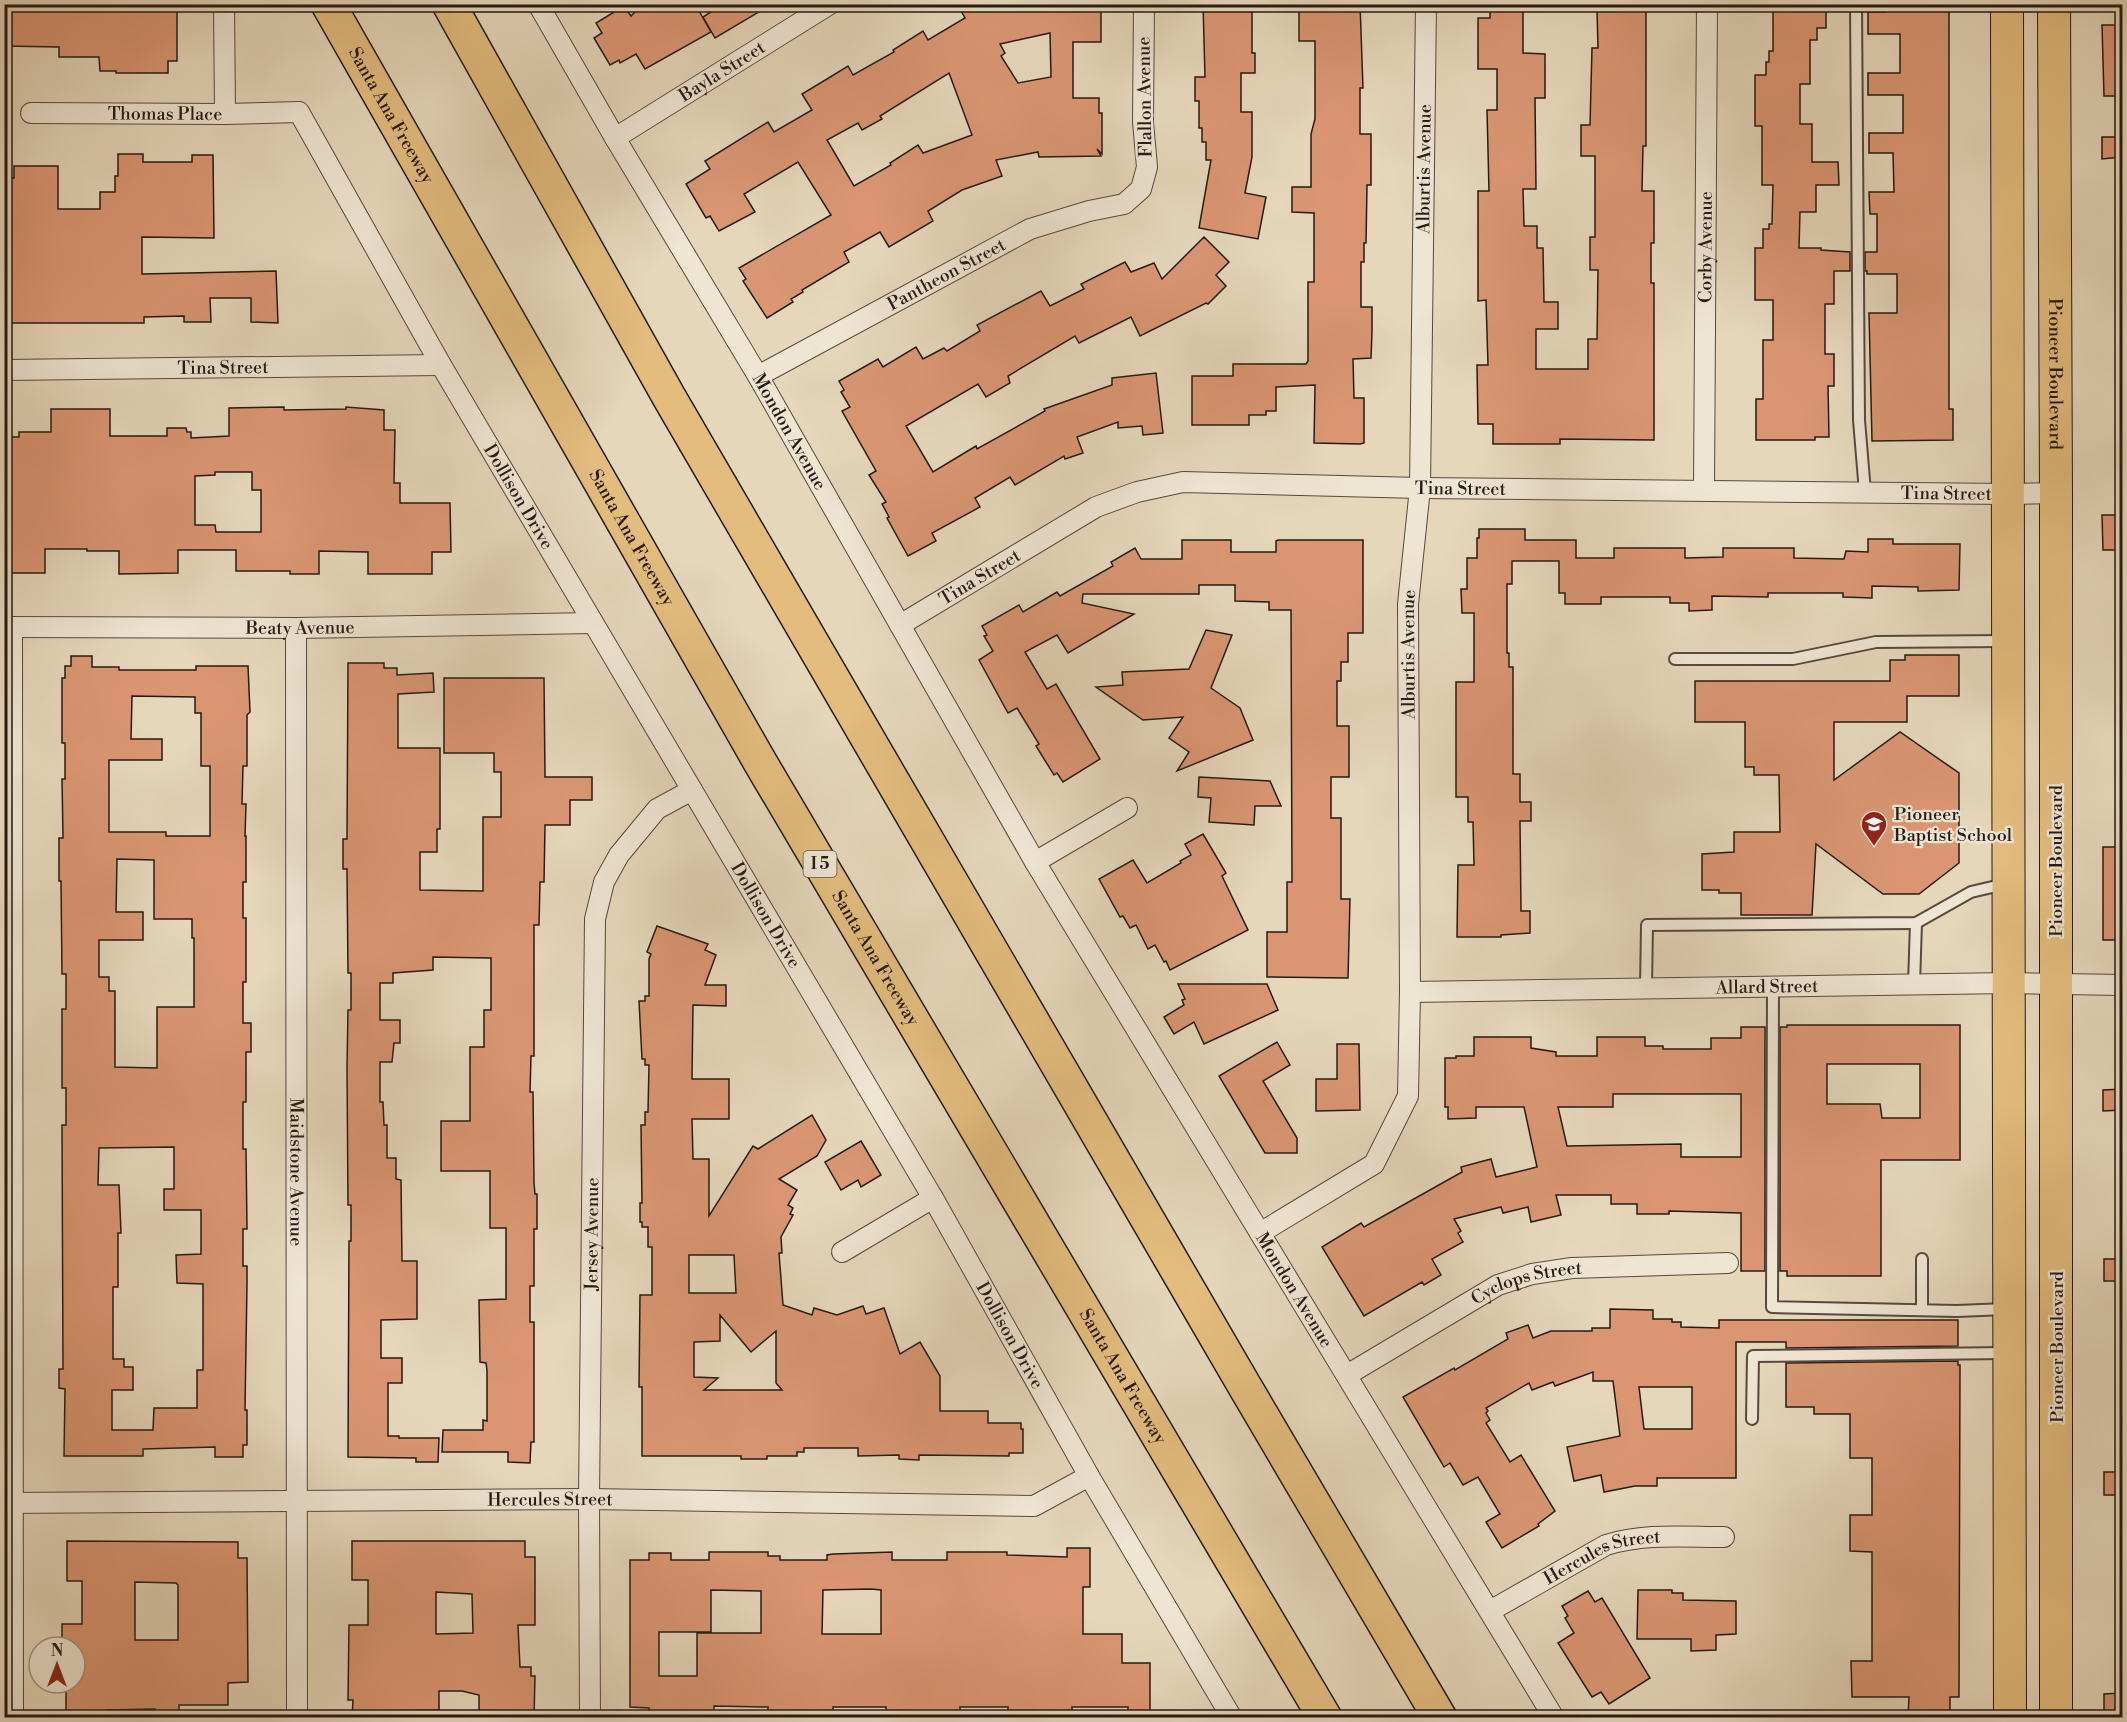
<svg xmlns="http://www.w3.org/2000/svg" width="2127" height="1722" viewBox="0 0 2127 1722" font-family="'Libre Bodoni',serif">
	<style>
		.building { fill: #da9673; stroke: #261a16; stroke-width: 1.5; fill-rule: evenodd }
		.lines { fill: none; stroke-linecap: round; stroke-linejoin: round }
		.lane-casing { stroke: #56493f; stroke-width: 14 }
		.street-casing { stroke: #56493f; stroke-width: 22 }
		.primary-casing { stroke: #261a16; stroke-width: 34 }
		.highway-casing { stroke: #261a16; stroke-width: 36 }
		.lane { stroke: #efe5d3; stroke-width: 10 }
		.street { stroke: #efe5d3; stroke-width: 20 }
		.primary { stroke: #e3bc7e; stroke-width: 32 }
		.highway { stroke: #e3bc7e; stroke-width: 33 }
		.labels { text-anchor: middle; dominant-baseline: central; stroke-width: 4.5; stroke-linejoin: round; paint-order: stroke }
		.shield { fill: #efe5d3; stroke: #62574f; stroke-width: 1.5 }
		.shield-label { font-size: 16px; font-weight: bold; fill: #261a16 }
		.street-label { font-size: 18px; fill: #261a16; stroke: #efe5d3 }
		.poi-label { font-size: 18px; fill: #261a16; stroke: #efe5d3; text-anchor: start }
	</style>
	<rect width="100%" height="100%" fill="#e6d7bb"/>
	<filter id="stains"><feTurbulence type="fractalNoise" baseFrequency=".00333" numOctaves="4"/><feColorMatrix values="0 0 0 0 .2 0 0 0 0 .09 0 0 0 0 .02 0 0 0 .5 -.17"/></filter>
	<radialGradient id="worn" r=".72"><stop offset=".6" stop-color="#630" stop-opacity="0"/><stop offset="1" stop-color="#630" stop-opacity=".3"/></radialGradient>
	<g class="building">
		<path d="M4,4H177V61H168V73H116V71H100L99,57H59V47L4,46Z"/>
		<path d="M643,4H695L711,32L645,69L636,54L620,63L619,60L610,65L594,38L602,33L596,23L624,6L631,16Z"/>
		<path d="M723,4H772L715,38L703,17Z"/>
		<path d="M957,4H1101V42H1073V98H1099V113H1102V154L1097,149L1101,156L1039,157L1038,152L996,160L1002,176L962,190L928,211L933,221L889,247L880,232L844,252L849,262L802,290L803,292L791,299L793,302L767,318L743,281L746,279L739,268L831,215L798,162L744,194L755,212L719,231L710,216L706,218L686,184L710,169L705,161L768,122L774,132L812,110L802,94L827,79L848,66L853,75L894,52L893,50L923,31L928,40L965,18ZM1050,33L1051,77L1018,83L1001,56L1005,53L1000,44ZM949,73L972,135L923,153L918,145L890,163L891,165L854,186L827,140L858,123L862,130L882,119L880,116Z"/>
		<path d="M1203,4H1233V9H1252V53H1255V73H1241V112H1252V157L1245,193L1266,197L1258,239L1199,228L1211,160H1206V142H1202V128H1199V101H1195V77H1205Z"/>
		<path d="M1299,4H1360L1363,88H1360V134H1371V185H1367L1366,243H1364V262H1361V307H1372V332L1371,358L1353,359L1354,398H1364V443L1360,444L1314,443L1315,385L1276,387V411H1266V415H1249V425H1192V376H1233V364H1306L1308,361V282H1314V213L1292,212V187H1311V134L1315,119V41H1299Z"/>
		<path d="M1490,4H1523V53L1545,54V98H1535L1536,189H1523L1524,226H1537V248H1543L1544,302H1558V329H1536V369H1588V339H1597L1598,270H1590V237H1595V156H1581V125H1590L1592,48H1598L1597,10L1646,9V146H1643L1642,191H1654V243H1651V283H1654V440L1560,439V444H1493V424H1478L1477,365H1488L1486,300L1478,301V191H1489L1487,110H1497V69H1478V18H1490Z"/>
		<path d="M1773,4H1826V28H1817V40H1810V84H1800V124H1812V162H1838L1839,185H1816V212H1800L1799,248H1821V250L1850,252V271H1834V304H1825V354H1834V386H1828L1829,437H1815V440H1756V399H1763V340H1773V300H1755V248H1763V229H1769V224H1772L1773,185H1762V126H1755V75H1766V62H1769V51H1773Z"/>
		<path d="M1886,4H1949V409H1953V440L1872,441L1869,313H1897V274H1867V271H1865V252H1877V214H1870L1869,192H1894L1893,153H1869V133H1903V95H1868V73H1900V34H1868V12H1886Z"/>
		<path d="M2102,25H2122V96H2104Z"/>
		<path d="M2102,137H2122V157L2102,159Z"/>
		<path d="M118,154H143V162H192V155H213L214,238L142,237V274L276,271L278,323L251,322V298H210L211,322H184V316L144,317V323H4V176L14,178V166H58V209H100V192H115V176H118Z"/>
		<path d="M1204,237L1229,262L1216,275L1226,286L1208,304L1206,303L1140,336L1131,317L1079,343L1075,336L1008,376L1010,383L986,397L978,384L906,426L933,472L976,446L977,449L1045,411L1044,409L1112,385V378L1156,373L1163,433L1143,435L1142,426L1118,428V422L1077,437L1083,453L1065,459L1064,456L1015,485L1010,477L975,498L980,507L932,533L936,541L908,556L887,518L889,517L882,504L886,502L869,475L876,471L842,411L850,407L841,392L844,390L839,381L878,359L883,367L916,347L923,359L944,348L947,351L980,331L977,325L1041,291L1050,306L1084,289L1081,284L1125,262L1131,272L1154,263L1162,279Z"/>
		<path d="M284,407V410L346,409V407L384,410V430H395L394,483H400V503H450L451,552H432V574H368V552L319,551V574H290V571H236V550H178V573L119,574V551H87V549H45V573H4V437H19V432H51V409H110V436H167V428H186L187,432H191V438L229,436V408ZM215,472H252V490H261V532H216L215,525H195V476L215,475Z"/>
		<path d="M2102,515H2122V550H2103Z"/>
		<path d="M1479,529H1525V540H1576V558H1614V548H1685V558L1723,557V548H1794V558L1844,559L1846,551L1868,552V539H1893V544H1960L1959,590L1918,591V587L1872,586V598L1843,597V593H1768V597L1712,596V610L1689,611V603H1670V597H1601V604H1565V593H1559V561H1512V584H1507V653H1509V667H1513V774H1520V802H1531V821H1520L1521,911H1530V933L1501,935V937H1457L1458,865H1474L1473,822H1468V797H1456V682H1474V613H1462L1461,589H1467V558H1477V538H1479Z"/>
		<path d="M1182,540H1231V552H1276V541L1278,540H1363V633H1348V662H1341V681H1337V726H1349V777H1331V818H1341V899H1350L1348,978L1267,977V932H1287V882H1292L1291,610H1269V602L1235,601V585H1199V594H1083L1082,603L1134,614L1068,653L1057,635L1025,652L1047,689L1056,684L1100,759L1063,782L1057,773L1054,775L1036,746L1039,744L1017,708L1008,713L979,660L993,651L984,636L987,635L982,626L1019,605L1023,612L1057,592L1060,596L1113,566L1111,562L1135,548L1141,559H1182Z"/>
		<path d="M1206,630L1232,635L1211,688L1240,708L1253,740L1177,771L1189,752L1169,738L1183,717L1143,720L1096,687L1123,685L1122,672L1189,669Z"/>
		<path d="M1905,655H1959V696H1907V722H1834V780L1900,732L1959,773V863L1919,894H1883L1816,844L1812,915H1741V893H1719V890H1702V854L1734,852V832H1780L1779,775H1754V767H1745V722H1695V681H1890V660H1905Z"/>
		<path d="M71,656H92V667H119V670H196V666H248L250,712L247,715V766H243L242,804H246L245,836H246V882H243V918H246V982H243V1023H251V1052H246V1102H243V1149H246L247,1229H243V1266H247V1284L245,1410H247V1445H243V1457H215V1447L143,1449V1456H64L65,1389L59,1388V1369H63L62,1125H66V1088H62V1009H66V974H62L61,881H59V838H63L62,779H65V743H62V678H65V666H71ZM132,696L195,697V713H201V766H210V836H166V832H109V760H162V739H131ZM117,859L154,860V919H192V938H194V1007H157V1068L115,1067V991H109V977H99V940H143V912H116ZM174,1147V1189H164V1210H201V1254L176,1255L177,1283L203,1284V1370H197V1408H154L153,1430H112V1390H133V1367H124V1359H113V1287H118V1233H121L119,1185H98L99,1148Z"/>
		<path d="M348,663H384V668H397V675L433,673L434,692L398,694V748H440V829H437V852H420V890L483,891V817H501V772H494V753H444V678H544L545,777H592V800H570V825H545L544,882H540L539,925H534V1056H531L530,1092H533L534,1183L535,1194H537V1229H534V1286H530V1322H534V1442H531L530,1463L508,1462V1452H442L443,1430H483V1420L487,1421V1370L486,1363L480,1362L479,1300L506,1299V1228H490V1171H441V1121H470V1047H484V1010H491V958L433,957V970L393,973V983H380V1020H400V1043H394L392,1062H380V1102H383L384,1125H387V1158H396V1179L401,1180L402,1261H417V1319L381,1320V1358H402V1383H388V1436H399V1438H439L438,1462H416V1458L348,1457L349,1241H351V1205H348L347,1068L348,1010H351V973H348L347,869H343V839H347Z"/>
		<path d="M1199,777L1270,781L1281,806H1255L1254,825L1209,822L1211,798L1198,797Z"/>
		<path d="M1203,834L1226,873L1222,876L1248,930L1170,970L1166,961L1164,962L1155,945L1148,949L1136,925L1130,928L1123,916L1120,917L1099,879L1133,860L1147,883L1181,863L1180,861L1191,855L1185,844Z"/>
		<rect x="2103" y="847" width="19" height="93"/>
		<path d="M657,926L708,944L705,950L716,955L705,985H726V1006L693,1005L692,1079H729V1119H692L693,1159H709V1216L753,1146L758,1149L812,1115L826,1140L817,1156L779,1179L797,1190L788,1205L793,1208L790,1214L793,1215L781,1237L782,1253H779L783,1305L812,1315L814,1308L837,1315L863,1306L866,1314L884,1308L900,1354L920,1342L940,1376V1411H988V1423H1021V1429H1023V1453H1009V1456L919,1455V1460L899,1459V1455L858,1456V1448H804V1452H797V1456H767V1459H741V1456H642V1387H639L640,1295H652V1247H648V1227H642V1222H640V1203H642L641,1125H645V1112H648L649,1065H645V1059H642L639,1001H645V996H649V959L651,954L647,952ZM689,1255H734L736,1293H689ZM720,1315L751,1352L776,1331V1383L782,1390H704L718,1378L694,1377V1342L720,1341Z"/>
		<path d="M1178,984H1267L1278,1010L1204,1044L1194,1022L1174,1034L1164,1017L1184,1005L1182,1000L1185,999Z"/>
		<path d="M1787,1025H1960V1160H1881V1276H1787V1271H1780V1027H1787ZM1827,1064H1920V1118H1882L1880,1104H1827Z"/>
		<path d="M1741,1027H1765V1271H1741V1213L1669,1211V1214H1637V1204H1611V1195H1556L1561,1215L1531,1222L1528,1207L1503,1213L1501,1207L1454,1219L1461,1231L1458,1233L1463,1242L1432,1259L1441,1275L1424,1285L1422,1282L1364,1316L1322,1247L1361,1223L1364,1227L1462,1172L1461,1167L1491,1159L1496,1177L1537,1167L1524,1107H1476V1118L1448,1119V1107H1445V1058H1456V1056H1474V1037H1531V1048L1556,1052V1056H1597V1037H1645V1046H1663V1049H1711V1038H1741ZM1613,1094H1741V1157H1681V1144L1567,1146L1558,1107H1613Z"/>
		<path d="M1277,1042L1290,1065L1263,1081L1297,1138V1153H1265L1219,1076Z"/>
		<path d="M1337,1044H1359L1360,1110L1316,1111V1079H1337Z"/>
		<path d="M2122,1089V1110L2103,1111V1090Z"/>
		<path d="M861,1141L881,1175L861,1187L858,1180L841,1190L825,1162Z"/>
		<rect x="2104" y="1259" width="18" height="22"/>
		<path d="M1610,1309L1653,1310V1319H1672V1322H1681V1327L1719,1328V1320H1958V1346L1786,1348V1342H1736V1478H1657V1486H1635L1604,1492L1601,1475L1574,1481L1567,1447L1620,1436L1613,1381H1593V1372L1555,1386L1553,1382L1532,1390L1529,1383L1486,1408L1488,1411L1486,1413L1490,1420L1486,1423L1510,1462L1521,1455L1555,1511L1538,1524L1539,1526L1502,1548L1486,1522L1500,1514L1478,1477L1463,1485L1450,1463L1444,1467L1403,1397L1454,1368L1455,1370L1508,1339L1506,1333L1528,1325L1533,1338L1551,1331H1592V1328H1610ZM1639,1387H1692V1429H1644Z"/>
		<path d="M1958,1361V1365H1960L1959,1697H1950V1718H1908L1909,1697H1852L1851,1661H1872V1552L1850,1551V1515H1872V1458H1850V1414H1814V1407H1786V1363Z"/>
		<rect x="2104" y="1472" width="18" height="23"/>
		<path d="M67,1541L238,1542V1558H247L248,1682L228,1683V1705H179V1718H155V1709L106,1710V1718H66V1683H75V1647H62V1624H82V1581H67ZM135,1582L176,1583L178,1585V1640H135Z"/>
		<path d="M352,1541H525V1557H535V1625H518L520,1667H531V1676H535L534,1718H479V1695L462,1691H439V1710L392,1711V1718H352L353,1700H348L349,1625H368V1580H352ZM436,1592L472,1594L473,1633L436,1634Z"/>
		<path d="M1067,1548H1090V1587H1083V1634H1122V1663H1150V1711H1128V1707H1072V1713L1008,1714V1707H960V1712L893,1714V1711H886V1707H833V1714L768,1715V1707L714,1706V1711H708V1714H649V1708L630,1707V1560H649V1553H671V1560H709V1552H768V1556H780V1560H827V1555L833,1554L892,1552V1560H947V1552H1007V1555L1067,1557ZM871,1589L881,1590V1634H822L823,1590ZM711,1590L761,1591V1633H697V1676H659V1632H711Z"/>
		<path d="M1638,1590H1672V1593H1683V1600L1736,1601V1634L1716,1635V1650L1691,1651V1639H1637Z"/>
		<path d="M1588,1591L1595,1602L1602,1598L1650,1678L1609,1704L1601,1692L1592,1697L1558,1643L1574,1633L1565,1618L1568,1616L1562,1606Z"/>
		<path d="M2122,1693V1718H2104V1694Z"/>
	</g>
	<g class="lines">
		<g class="lane-casing">
			<g id="lane">
				<path d="M1856,4L1859,420L1865,492"/>
				<path d="M1675,659H1793L1876,642L2005,641"/>
				<path d="M1914,984L1916,923"/>
				<path d="M1773,987L1772,1307L1957,1311L2006,1309"/>
				<path d="M1646,988L1647,925L1916,923L1971,892L2005,884"/>
				<path d="M1922,1259V1310"/>
				<path d="M1752,1419L1753,1356L2006,1353"/>
			</g>
		</g>
		<g class="street-casing">
			<g id="street">
				<path d="M224,4L225,114"/>
				<path id="s1" d="M538,4L615,138L758,376L1035,862L1554,1718"/>
				<path id="s2" d="M31,113L225,114L299,112L441,365L933,1198L1089,1476L1232,1718"/>
				<path id="s3" d="M615,138L830,4"/>
				<path id="s4" d="M4,370L441,365"/>
				<path id="s5" d="M758,376L1030,229L1089,211L1124,204L1141,189L1147,167L1143,122L1144,4"/>
				<path id="s6" d="M1704,489L1707,4"/>
				<path id="s7" d="M900,625L1096,507L1137,492L1183,482L1420,488L2008,494L2056,493"/>
				<path id="s8" d="M4,627L296,628L593,623"/>
				<path d="M12,627L13,1718"/>
				<path id="s9" d="M296,628L297,1718"/>
				<path d="M1035,862L1127,808"/>
				<path id="s10" d="M1410,992L2009,983L2122,985"/>
				<path id="s11" d="M1260,1233L1374,1164L1408,1096L1410,992L1408,604L1420,488L1426,4"/>
				<path d="M842,1252L933,1198"/>
				<path id="s12" d="M1347,1375L1498,1285L1532,1274L1572,1268L1728,1263"/>
				<path id="s13" d="M4,1503L589,1499L1034,1506L1089,1476"/>
				<path id="s14" d="M1490,1611L1606,1545C1644,1533 1684,1537 1724,1537"/>
				<path id="s15" d="M590,1718L589,1499L595,919L604,882L619,855L657,809L692,790"/>
			</g>
		</g>
		<g class="primary-casing">
			<g id="primary">
				<path d="M2007,4L2010,1718"/>
				<path id="s16" d="M2054,4L2056,493V1718"/>
			</g>
		</g>
		<g class="highway-casing">
			<g id="highway">
				<path id="s17" d="M328,4L760,762L1325,1718"/>
				<path d="M449,4L669,397L1244,1385L1440,1718"/>
			</g>
		</g>
		<use href="#lane" class="lane"/>
		<use href="#street" class="street"/>
		<use href="#primary" class="primary"/>
		<use href="#highway" class="highway"/>
	</g>
	<defs>
		<g id="school-pin" transform="scale(1.35)"><path d="M0 17L-7.5 6A9.5 9.5 0 1 1 7.5 6Z" fill="#8f2418" stroke="#efe5d3"/><path d="M0-5L7-2L0 1L-7-2ZM-4 1L0 2.5L4 1V4Q0 6-4 4Z" fill="#fff"/></g>
	</defs>
	<g fill-rule="evenodd">
		<use href="#school-pin" x="1874" y="824"/>
	</g>
	<g class="labels">
		<rect class="shield" x="803.5" y="851" width="33" height="26" rx="4.5"/>
		<g class="shield-label">
			<text x="820" y="864">I 5</text>
		</g>
		<g class="street-label">
			<text stroke="none"><textPath href="#s3" startOffset="126">Bayla Street</textPath></text>
			<text transform="translate(1145 97) rotate(-91)">Flallon Avenue</text>
			<text stroke="none"><textPath href="#s2" startOffset="134">Thomas Place</textPath></text>
			<text stroke="none"><textPath href="#s17" startOffset="128">Santa Ana Freeway</textPath></text>
			<text stroke="none"><textPath href="#s11" startOffset="1137">Alburtis Avenue</textPath></text>
			<text stroke="none"><textPath href="#s6" startOffset="242">Corby Avenue</textPath></text>
			<text stroke="none"><textPath href="#s5" startOffset="214">Pantheon Street</textPath></text>
			<text stroke="none"><textPath href="#s4" startOffset="219">Tina Street</textPath></text>
			<text stroke="none"><textPath href="#s16" startOffset="370">Pioneer Boulevard</textPath></text>
			<text stroke="none"><textPath href="#s1" startOffset="496">Mondon Avenue</textPath></text>
			<text stroke="none"><textPath href="#s7" startOffset="597">Tina Street</textPath></text>
			<text stroke="none"><textPath href="#s7" startOffset="1083">Tina Street</textPath></text>
			<text stroke="none"><textPath href="#s2" startOffset="711">Dollison Drive</textPath></text>
			<text stroke="none"><textPath href="#s17" startOffset="614">Santa Ana Freeway</textPath></text>
			<text stroke="none"><textPath href="#s7" startOffset="93">Tina Street</textPath></text>
			<text stroke="none"><textPath href="#s8" startOffset="296">Beaty Avenue</textPath></text>
			<text stroke="none"><textPath href="#s11" startOffset="651">Alburtis Avenue</textPath></text>
			<text transform="translate(2056 861) rotate(-90)">Pioneer Boulevard</text>
			<text stroke="none"><textPath href="#s2" startOffset="1197">Dollison Drive</textPath></text>
			<text stroke="none"><textPath href="#s17" startOffset="1100">Santa Ana Freeway</textPath></text>
			<text stroke="none"><textPath href="#s10" startOffset="357">Allard Street</textPath></text>
			<text stroke="none"><textPath href="#s9" startOffset="544">Maidstone Avenue</textPath></text>
			<text stroke="none"><textPath href="#s15" startOffset="484">Jersey Avenue</textPath></text>
			<text stroke="none"><textPath href="#s12" startOffset="204">Cyclops Street</textPath></text>
			<text stroke="none"><textPath href="#s1" startOffset="1492">Mondon Avenue</textPath></text>
			<text stroke="none"><textPath href="#s2" startOffset="1683">Dollison Drive</textPath></text>
			<text transform="translate(2057 1347) rotate(-90)">Pioneer Boulevard</text>
			<text stroke="none"><textPath href="#s17" startOffset="1586">Santa Ana Freeway</textPath></text>
			<text stroke="none"><textPath href="#s13" startOffset="546">Hercules Street</textPath></text>
			<text stroke="none"><textPath href="#s14" startOffset="126">Hercules Street</textPath></text>
		</g>
		<g class="poi-label">
			<text x="1894" y="814">Pioneer<tspan x="1894" dy="21">Baptist School</tspan></text>
		</g>
	</g>
	<rect width="2127" height="1722" fill="none" stroke="#e6d7bb" stroke-width="24"/>
	<rect x="6" y="6" width="2115" height="1710" fill="none" stroke="#261a16" stroke-width="3"/>
	<rect x="12" y="12" width="2103" height="1698" fill="none" stroke="#261a16" stroke-width="1.5"/>
	<g transform="translate(57 1665)"><circle r="28" fill="#efe5d3" stroke="#9f9487" stroke-width="1.5"/>
	<path d="M0-4.5L10 22L0 15L-10 22Z" fill="#8f2418"/>
	<text y="-9" font-size="16" font-weight="bold" text-anchor="middle" fill="#261a16">N</text>
	</g>
	<rect width="100%" height="100%" filter="url(#stains)"/>
	<rect width="100%" height="100%" fill="url(#worn)"/>
</svg>
